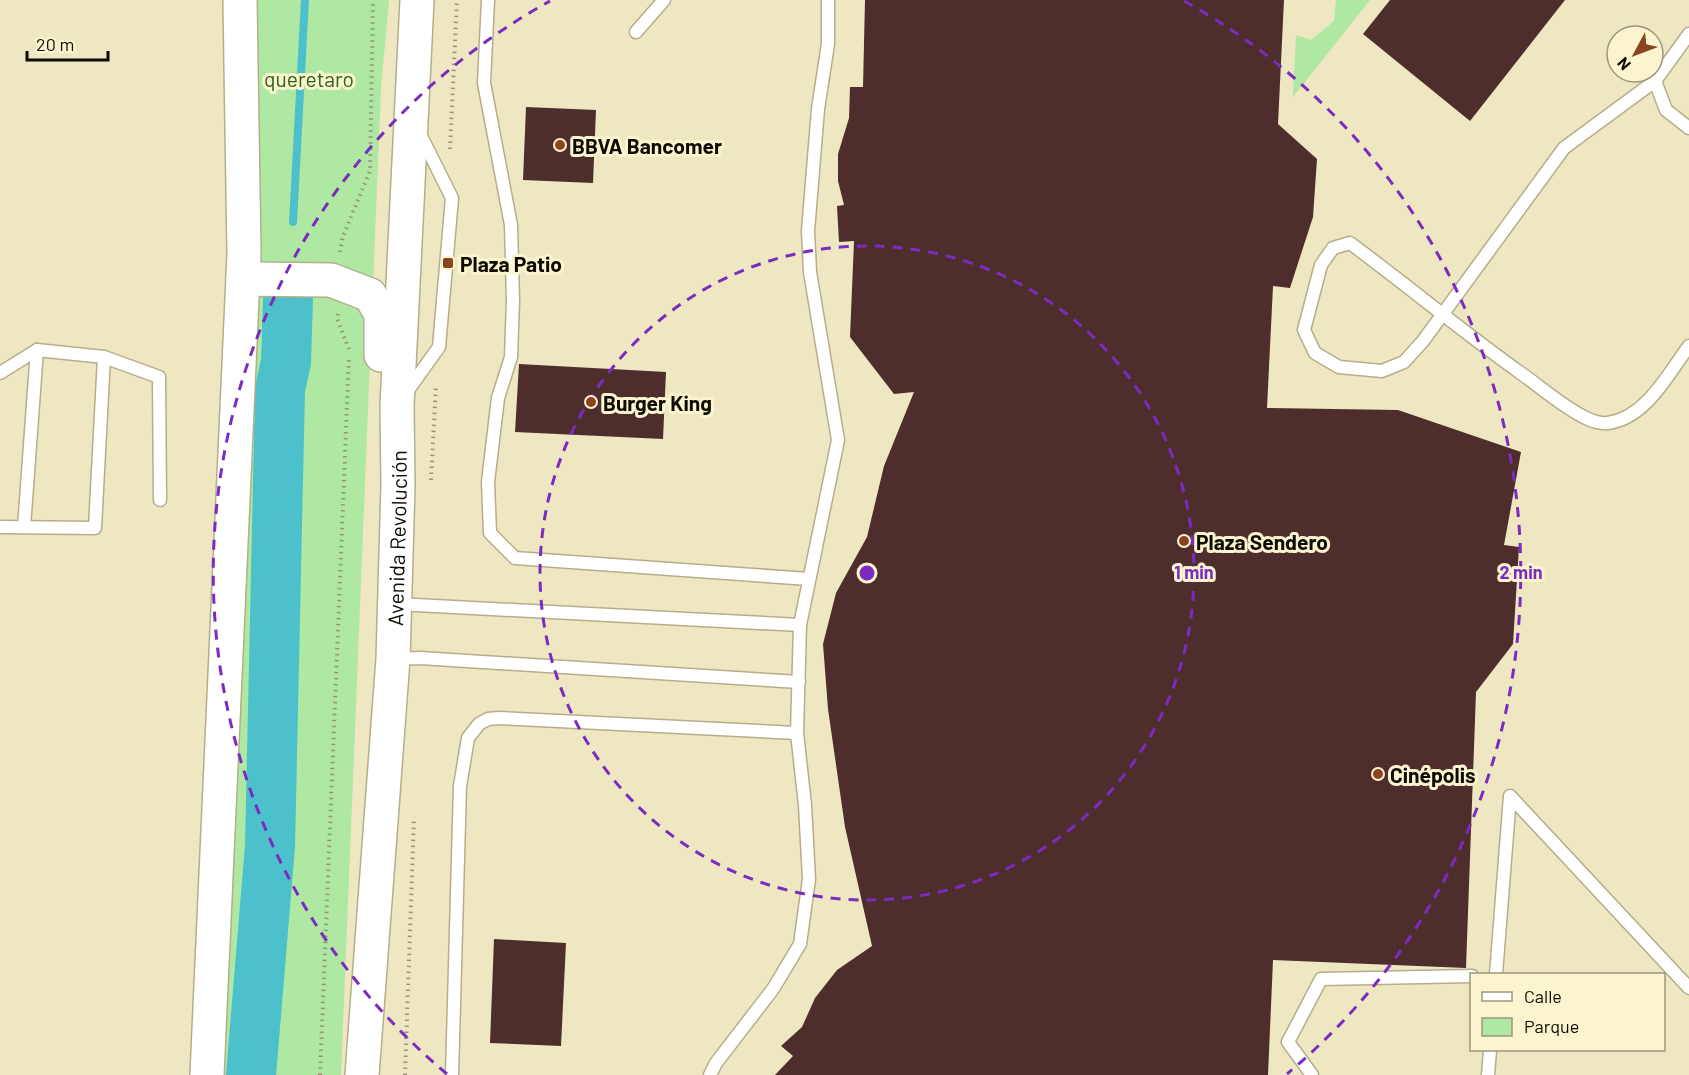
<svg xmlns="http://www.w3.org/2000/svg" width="1689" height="1075" viewBox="0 0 1689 1075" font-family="Barlow,sans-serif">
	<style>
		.green { fill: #aee8a2 }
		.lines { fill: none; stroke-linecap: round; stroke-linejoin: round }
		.stream { stroke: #4dc1cb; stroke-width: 8 }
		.river { stroke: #4dc1cb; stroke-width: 50 }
		.building { fill: #4e2d2d }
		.lane-casing { stroke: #b5ae8b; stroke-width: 15 }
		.secondary-casing { stroke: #b5ae8b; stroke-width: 36 }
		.path { stroke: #999479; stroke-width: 4; stroke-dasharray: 1.5 4.5; stroke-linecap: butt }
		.lane { stroke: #fff; stroke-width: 12 }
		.secondary { stroke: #fff; stroke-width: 33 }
		.ring { fill: none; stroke: #7b2cbf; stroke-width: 3; stroke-dasharray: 10 8 }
		.poi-dot { fill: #8b4421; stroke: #fbf4cf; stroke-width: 2 }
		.labels { text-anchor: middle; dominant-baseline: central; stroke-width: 6; stroke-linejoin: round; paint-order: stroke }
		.park-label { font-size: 21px; fill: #266517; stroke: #fbf4cf }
		.poi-label { font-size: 21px; font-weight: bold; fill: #0e0b02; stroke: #fbf4cf; text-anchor: start }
		.street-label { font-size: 21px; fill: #0e0b02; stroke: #fbf4cf }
		.centre { fill: #7b2cbf; stroke: #fbf4cf; stroke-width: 3 }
		.ring-label { font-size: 18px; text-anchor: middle; font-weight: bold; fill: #7b2cbf; stroke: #fbf4cf; stroke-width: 6; stroke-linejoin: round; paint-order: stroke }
	</style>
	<rect width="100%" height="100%" fill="#eee7c2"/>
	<g class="green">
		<path d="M237,0H389L381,88L341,1075H199Z"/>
		<path d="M1336,0H1370L1293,97L1296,35L1311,40L1334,21Z"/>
	</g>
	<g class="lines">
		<path class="stream" d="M293,222L305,0"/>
		<path class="river" d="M251,1075L270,846L280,389L286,362L288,299"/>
	</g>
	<g class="building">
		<path d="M865,0H1284L1278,124L1317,159L1313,217L1290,288L1273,286L1267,408L1398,410L1521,452L1504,545L1519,547L1513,644L1476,692L1466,968L1273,960L1268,1075H775L793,1056L781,1046L802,1027L815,998L837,970L872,946L845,827L828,709L823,644L836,593L867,537L884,466L914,392L894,394L850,337L854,241L839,242L837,206L844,205L838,181V154L849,118L850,87H863Z"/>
		<path d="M1390,0H1565L1470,121L1363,34Z"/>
		<path d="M526,107L596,110L593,183L523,180Z"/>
		<path d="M519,364L666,372L663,439L515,432Z"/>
		<path d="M494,939L566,943L561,1046L490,1043Z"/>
	</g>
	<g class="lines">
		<g class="lane-casing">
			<g id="lane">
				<path d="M488,0L484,83L511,225L513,301L511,357L498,398L488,482L490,533L515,558L809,579"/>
				<path d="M636,32L664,0"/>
				<path d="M1689,34L1655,81L1564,148L1423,341L1404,362L1382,371L1339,367L1315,353L1304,330L1321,265L1333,248L1350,243C1408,286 1463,332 1522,374C1542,388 1563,407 1586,418C1591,421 1602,424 1608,423C1646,418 1668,374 1689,346"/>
				<path d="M1655,81L1666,110L1689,128"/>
				<path d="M0,373L37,350L104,357L159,377L160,500"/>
				<path d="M406,393L439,347L452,198L419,132"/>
				<path d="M0,527L95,528L104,357"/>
				<path d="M24,527L37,350"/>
				<path d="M397,604L800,625"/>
				<path d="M394,659L420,658L799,682"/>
				<path d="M1496,974L1510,796L1689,988"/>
				<path d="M452,1075L460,786L468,738L479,724L488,719L499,718L797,733"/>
				<path d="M710,1075L716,1063L773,989L800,944L809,879L805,805L797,733L800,625L838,440L810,272L808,231L818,109L828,44V0"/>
				<path d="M1312,1075L1288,1042L1321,979L1472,976"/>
				<path d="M1488,1075L1490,1050"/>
			</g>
		</g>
		<g class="secondary-casing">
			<g id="secondary">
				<path d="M243,279L331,280L370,295L381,314V355"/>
				<path d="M207,1075L244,254L240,0"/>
				<path id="s1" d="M362,1075L393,659L398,485L397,406L417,0"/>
			</g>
		</g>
		<g class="path">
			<path d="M450,149L457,0"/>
			<path d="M340,252L343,236L370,171L373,0"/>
			<path d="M338,314L337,319L349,349"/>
			<path d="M431,480L436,385"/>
			<path d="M320,1075L349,356"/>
			<path d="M405,1075L414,817"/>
		</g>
		<use href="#lane" class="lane"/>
		<use href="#secondary" class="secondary"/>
	</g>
	<g class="ring">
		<circle cx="867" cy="573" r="327"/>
		<path d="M447 1074A654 654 0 0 1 550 1M1184 1A654 654 0 0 1 1287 1074"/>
	</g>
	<g class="poi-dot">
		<circle cx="560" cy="145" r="6"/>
		<rect x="442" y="257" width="12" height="12" rx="3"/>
		<circle cx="591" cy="402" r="6"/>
		<circle cx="1184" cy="541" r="6"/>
		<circle cx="1378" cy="774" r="6"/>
	</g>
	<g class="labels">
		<g class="park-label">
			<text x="309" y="78">queretaro</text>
		</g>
		<g class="poi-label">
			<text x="572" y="145">BBVA Bancomer</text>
			<text x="460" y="263">Plaza Patio</text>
			<text x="603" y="402">Burger King</text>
			<text x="1196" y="541">Plaza Sendero</text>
			<text x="1390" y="774">Cinépolis</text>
		</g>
		<g class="street-label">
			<text stroke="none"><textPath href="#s1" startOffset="538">Avenida Revolución</textPath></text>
		</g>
	</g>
	<circle cx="867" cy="573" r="9" class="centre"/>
	<g class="ring-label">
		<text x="1194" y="579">1 min</text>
		<text x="1521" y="579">2 min</text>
	</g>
	<rect x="1470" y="973" width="195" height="78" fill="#fbf4cf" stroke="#9c977d" stroke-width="1.5"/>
	<rect x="1482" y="992" width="30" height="9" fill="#ffffff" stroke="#9c977d" stroke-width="1.5"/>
	<text x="1524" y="1003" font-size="18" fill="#0e0b02">Calle</text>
	<rect x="1482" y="1018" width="30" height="18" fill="#aee8a2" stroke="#9c977d" stroke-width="1.5"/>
	<text x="1524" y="1033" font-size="18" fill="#0e0b02">Parque</text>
	<g transform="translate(1635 54) rotate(229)"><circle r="28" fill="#fbf4cf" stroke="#9c977d" stroke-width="1.5"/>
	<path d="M0-4.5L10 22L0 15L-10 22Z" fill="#8b4421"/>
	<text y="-9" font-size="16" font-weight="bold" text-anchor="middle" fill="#0e0b02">N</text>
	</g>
	<path d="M27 51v9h81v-9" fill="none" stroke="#0e0b02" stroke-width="3"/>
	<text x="36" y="51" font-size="18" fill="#0e0b02" stroke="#fbf4cf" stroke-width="4.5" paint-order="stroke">20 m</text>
</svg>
